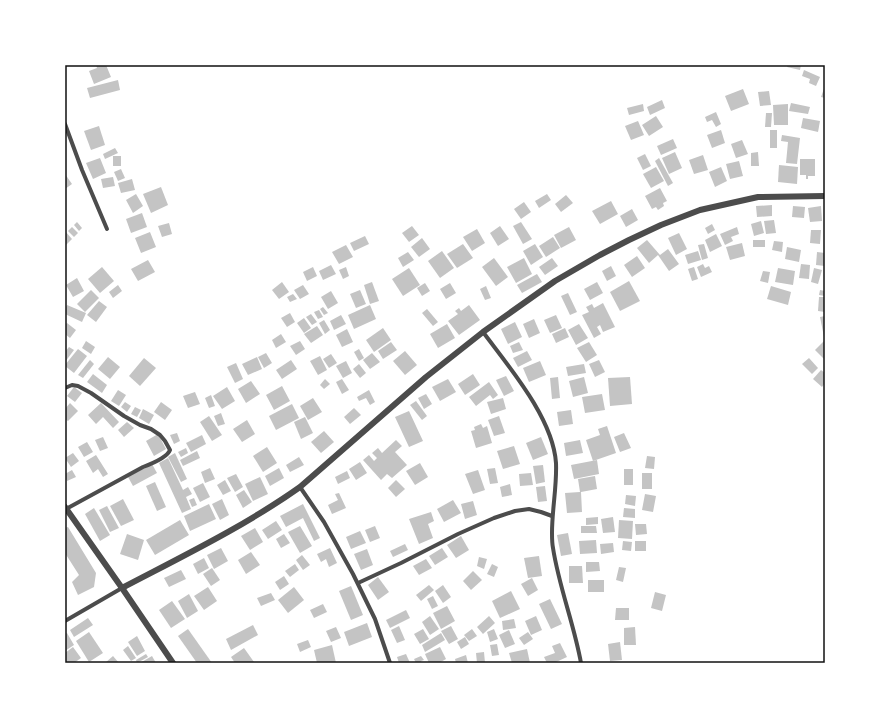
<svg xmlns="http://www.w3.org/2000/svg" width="890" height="728" viewBox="0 0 890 728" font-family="'Space Grotesk',sans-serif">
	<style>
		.building { fill: #c4c4c4 }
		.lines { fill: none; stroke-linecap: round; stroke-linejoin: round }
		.minor { stroke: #4c4c4c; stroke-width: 4 }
		.tertiary { stroke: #4c4c4c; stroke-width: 6 }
		.neatline { fill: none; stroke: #111; stroke-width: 1.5 }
	</style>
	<rect width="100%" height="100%" fill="#fff"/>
	<g class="building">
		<path d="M96,65H106L111,77L94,84L89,71L97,68Z"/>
		<path d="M788,65H801L800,70L787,67Z"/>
		<path d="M804,70L820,77L816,86L809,83L810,79L802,76Z"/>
		<path d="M118,80L120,90L90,98L87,88Z"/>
		<path d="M825,86V98L821,97Z"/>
		<path d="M743,89L749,104L731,111L725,96Z"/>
		<path d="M769,91L771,105L760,106L758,92Z"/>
		<path d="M662,100L665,108L650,115L647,107Z"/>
		<path d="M791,103L810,107L808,114L789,111Z"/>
		<path d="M643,104L644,111L629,115L627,108Z"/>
		<path d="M788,104V125H774L773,105Z"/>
		<path d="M716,112L721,124L716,127L712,120L707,122L705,117Z"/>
		<path d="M766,113H772L771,127H765Z"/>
		<path d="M656,116L663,127L649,136L642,125Z"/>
		<path d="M803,118L820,121L818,132L801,128Z"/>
		<path d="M638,121L644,135L631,140L625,126Z"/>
		<path d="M99,126L105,145L91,150L84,131Z"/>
		<path d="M721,130L725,143L712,148L707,135Z"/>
		<rect x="770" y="130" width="7" height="18"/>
		<path d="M782,135L800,138L797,164L786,163L788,142L781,141Z"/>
		<path d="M673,139L677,148L661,155L657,146Z"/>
		<path d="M742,140L748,154L736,158L731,144Z"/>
		<path d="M115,148L118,153L105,159L103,154Z"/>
		<path d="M675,152L682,168L669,174L662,158Z"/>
		<path d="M758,152L759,166H751V153Z"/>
		<path d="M645,154L651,166L643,170L637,158Z"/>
		<path d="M703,155L708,170L694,174L689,160Z"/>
		<rect x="113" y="156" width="8" height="10"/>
		<path d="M100,158L106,173L93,179L86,163Z"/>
		<path d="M659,158L673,183L668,186L655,161Z"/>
		<path d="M800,159H815V176H808V179H806V175H800Z"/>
		<path d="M739,161L743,176L730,179L726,164Z"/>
		<path d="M779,165L798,167L797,184L778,182Z"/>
		<path d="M656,167L664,181L651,188L643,174Z"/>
		<path d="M721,167L727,181L715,187L709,172Z"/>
		<path d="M121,169L125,178L118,181L114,172Z"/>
		<path d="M65,174L72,184L65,189Z"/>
		<path d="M113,177L115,186L103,188L101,179Z"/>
		<path d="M132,179L135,190L121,193L118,183Z"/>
		<path d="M161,187L168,205L151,213L143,194Z"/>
		<path d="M660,188L667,201L663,203L664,206L658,210L656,207L652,209L645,196Z"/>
		<path d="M136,194L143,206L133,213L126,200Z"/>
		<path d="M547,194L551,200L539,208L535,201Z"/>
		<path d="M566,195L573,203L561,212L555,204Z"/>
		<path d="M611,201L618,214L600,224L592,211Z"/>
		<path d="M524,202L531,212L521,219L514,209Z"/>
		<path d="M772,205V216L757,217L756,206Z"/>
		<path d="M793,206L805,207L804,218L792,217Z"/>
		<path d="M821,206L822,221L810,222L808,208Z"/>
		<path d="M632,209L638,220L626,227L620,216Z"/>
		<path d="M142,213L147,227L131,233L126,219Z"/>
		<path d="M774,220L776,233L766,234L764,221Z"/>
		<path d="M761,221L764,233L754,236L751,224Z"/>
		<path d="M77,222L82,228L79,231L74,225Z"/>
		<path d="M521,222L532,239L523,244L513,226Z"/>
		<path d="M169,223L172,234L162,237L158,226Z"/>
		<path d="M712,224L715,230L708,234L705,228Z"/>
		<path d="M412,226L419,235L409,242L402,233Z"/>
		<path d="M500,226L509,239L498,246L490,233Z"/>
		<path d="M72,227L78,233L74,237L68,231Z"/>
		<path d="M569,227L576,240L561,248L554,235Z"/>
		<path d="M737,227L739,234L731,237L733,241L725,245L720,234Z"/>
		<path d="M477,229L485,243L472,251L463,237Z"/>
		<path d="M811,230H821L820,244L810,243Z"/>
		<path d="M65,231L72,239L66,245L65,244Z"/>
		<path d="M150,232L156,247L141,253L135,238Z"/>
		<path d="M679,233L687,249L676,255L668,238Z"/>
		<path d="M716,234L722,246L710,252L705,240Z"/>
		<path d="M365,236L369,244L354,251L350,243Z"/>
		<path d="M553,237L560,248L546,257L539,246Z"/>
		<path d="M422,238L430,249L419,257L411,247Z"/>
		<path d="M647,240L660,255L668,249L679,264L669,271L658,255L649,263L637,248Z"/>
		<rect x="753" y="240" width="12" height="7"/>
		<path d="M774,241L783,242L782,252L772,250Z"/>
		<path d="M742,243L745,256L730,260L726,247Z"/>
		<path d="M463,244L473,258L457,268L447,254Z"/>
		<path d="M535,244L543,257L531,265L523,251Z"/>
		<path d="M704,244L708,258L702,260L698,245Z"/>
		<path d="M346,245L353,257L339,264L332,252Z"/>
		<path d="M787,247L801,250L799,262L785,259Z"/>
		<path d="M442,251L454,268L440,278L428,261Z"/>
		<path d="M698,251L701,260L688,264L685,255Z"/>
		<path d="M408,252L414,260L403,267L398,258Z"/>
		<path d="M817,252L825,253V266L816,265Z"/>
		<path d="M637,256L645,268L632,277L624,265Z"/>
		<path d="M494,258L508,277L496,286L482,267Z"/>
		<path d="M524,258L532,274L516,283L507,267Z"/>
		<path d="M552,258L558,266L545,275L539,267Z"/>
		<path d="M148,260L155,272L138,281L131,269Z"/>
		<path d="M703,264L705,268L709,266L712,272L701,277L697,267Z"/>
		<path d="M801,264L810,265L809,279L799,278Z"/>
		<path d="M331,265L336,274L323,280L319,271Z"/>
		<path d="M611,266L616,276L607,281L602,271Z"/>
		<path d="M102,267L114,281L100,293L88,279Z"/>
		<path d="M313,267L317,276L307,281L303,272Z"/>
		<path d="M346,267L349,276L343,279L339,270Z"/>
		<path d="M694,267L698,279L692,281L688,269Z"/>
		<path d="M409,268L420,285L403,296L392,279Z"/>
		<path d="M778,268L795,271L793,285L775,282Z"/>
		<path d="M814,268L822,270L818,284L811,282Z"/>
		<path d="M763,271L770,272L768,283L760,281Z"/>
		<path d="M537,274L542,282L522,293L517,285Z"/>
		<path d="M77,278L84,291L73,297L66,285Z"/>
		<path d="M629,281L640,301L620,311L610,292Z"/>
		<path d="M282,282L289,292L279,299L272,290Z"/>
		<path d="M372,282L379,301L370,304L364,285Z"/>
		<path d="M597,282L603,293L590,300L584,289Z"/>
		<path d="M425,283L430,291L422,296L417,288Z"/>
		<path d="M450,283L456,293L446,299L440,289Z"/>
		<path d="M118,285L122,291L113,298L109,292Z"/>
		<path d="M303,285L309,294L300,299L294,290Z"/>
		<path d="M486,286L491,298L485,300L480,289Z"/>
		<path d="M771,286L791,292L788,305L767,299Z"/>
		<path d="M91,290L99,298L85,312L77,304Z"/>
		<path d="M360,290L366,304L356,308L350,294Z"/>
		<path d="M820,290L825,291V296L819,295Z"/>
		<path d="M331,291L338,303L328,309L321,297Z"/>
		<path d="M568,293L577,312L570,315L561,296Z"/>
		<path d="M293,294L297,299L290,302L287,297Z"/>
		<path d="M819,297H825V312L818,311Z"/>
		<path d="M99,301L107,307L96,322L87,315Z"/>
		<path d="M603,303L615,327L603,332L600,325L597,327L601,334L594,338L582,315L589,312L586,307L592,304L594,308Z"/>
		<path d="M67,305L86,313L82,322L65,314V309Z"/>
		<path d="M370,305L376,319L354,329L348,315Z"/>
		<path d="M469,305L480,320L459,335L448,321L458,314L455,311L459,308L461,311Z"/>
		<path d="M323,307L328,313L324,315L320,309Z"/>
		<path d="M427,309L438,322L433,326L422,313Z"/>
		<path d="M319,310L323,317L318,319L314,312Z"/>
		<path d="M290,313L295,322L287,327L281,318Z"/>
		<path d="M311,314L317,322L312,325L306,317Z"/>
		<path d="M341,315L346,324L334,330L330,321Z"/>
		<path d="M556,315L562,328L550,333L544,320Z"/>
		<path d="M825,316V337H824L820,317Z"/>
		<path d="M304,318L311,328L304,333L297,323Z"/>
		<path d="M534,319L540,333L529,338L523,324Z"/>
		<path d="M324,320L330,330L325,334L319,323Z"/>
		<path d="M515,322L522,337L508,344L501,329Z"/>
		<path d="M67,323L76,330L70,338L65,334V325Z"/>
		<path d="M447,324L455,338L438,348L430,334Z"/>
		<path d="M579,324L588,338L576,345L568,330Z"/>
		<path d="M317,326L323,335L311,343L304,334Z"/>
		<path d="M383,328L391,340L374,352L366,340Z"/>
		<path d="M565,328L569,337L556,343L552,334Z"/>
		<path d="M347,329L353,342L342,347L336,335Z"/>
		<path d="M281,334L286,342L276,348L272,340Z"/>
		<path d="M825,340V360L815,350Z"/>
		<path d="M86,341L95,347L91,354L82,348Z"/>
		<path d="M300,341L305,349L296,355L290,346Z"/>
		<path d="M391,342L397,350L383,359L378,351Z"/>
		<path d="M519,342L523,350L513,353L510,346Z"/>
		<path d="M589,342L597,355L586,362L577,348Z"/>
		<path d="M69,347L74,350L65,362V352Z"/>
		<path d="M78,349L87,356L74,373L65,366V365Z"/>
		<path d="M359,349L364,358L359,361L354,352Z"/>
		<path d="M405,351L417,365L405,375L393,361Z"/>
		<path d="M527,351L532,360L518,367L513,358Z"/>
		<path d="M266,353L272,363L264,368L258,357Z"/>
		<path d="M372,353L380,362L370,369L363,360Z"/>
		<path d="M331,354L337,363L329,368L323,359Z"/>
		<path d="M320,356L327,370L318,375L310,361Z"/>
		<path d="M108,357L120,367L110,379L98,369Z"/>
		<path d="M257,357L262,369L248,375L242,364Z"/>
		<path d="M144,358L156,368L140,386L129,376Z"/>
		<path d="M809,358L818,368L812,374L802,364Z"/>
		<path d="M90,360L94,364L83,378L78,375Z"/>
		<path d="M291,360L297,369L282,379L276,370Z"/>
		<path d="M599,360L605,372L595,377L589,364Z"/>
		<path d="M346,361L352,373L343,378L336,366Z"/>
		<path d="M540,361L546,375L529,382L523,368Z"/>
		<path d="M236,363L243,379L235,383L227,367Z"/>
		<path d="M359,364L366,373L360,378L353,369Z"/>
		<path d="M584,364L586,373L568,376L566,367Z"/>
		<path d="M821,370L825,373V383L822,387L813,379Z"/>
		<path d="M93,374L107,385L102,393L87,382Z"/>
		<path d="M473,374L480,385L465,395L458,384Z"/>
		<path d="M506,376L514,391L504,396L496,380Z"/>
		<path d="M558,377L560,398L552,399L550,378Z"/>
		<path d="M584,377L588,393L573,397L569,381Z"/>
		<path d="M630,377L632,404L610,406L608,378Z"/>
		<path d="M325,379L330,384L324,389L320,385Z"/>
		<path d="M342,379L349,390L342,394L336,382Z"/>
		<path d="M448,379L456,392L440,401L432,387Z"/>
		<path d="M251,381L260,394L246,403L238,389Z"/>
		<path d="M489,382L498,395L493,399L490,395L476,406L469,397Z"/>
		<path d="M282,386L290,401L274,410L266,395Z"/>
		<path d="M74,387L82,393L75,402L67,396Z"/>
		<path d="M227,387L235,401L222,409L213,396Z"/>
		<path d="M118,390L126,395L119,406L111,401Z"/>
		<path d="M369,390L375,402L370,405L366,398L359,401L357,397Z"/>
		<path d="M195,392L200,404L188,408L183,396Z"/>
		<path d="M426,394L432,404L424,409L418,398Z"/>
		<path d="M602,394L605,410L585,413L582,397Z"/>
		<path d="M211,395L215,406L209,408L205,398Z"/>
		<path d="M313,398L322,412L308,420L300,406Z"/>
		<path d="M503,398L506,409L491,414L487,402Z"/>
		<path d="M416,401L427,416L422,420L410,405Z"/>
		<path d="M125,402L131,406L127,412L121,407Z"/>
		<path d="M161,402L172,410L165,420L154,412Z"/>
		<path d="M70,403L78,411L68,421L65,419V409Z"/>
		<path d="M101,403L119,422L113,428L103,417L96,424L88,415Z"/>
		<path d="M292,404L299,418L276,430L269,416Z"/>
		<path d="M135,407L141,410L137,417L131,414Z"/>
		<path d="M354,408L361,415L350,424L344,417Z"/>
		<path d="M143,409L154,415L149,424L139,418Z"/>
		<path d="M571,410L573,424L559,426L557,412Z"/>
		<path d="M409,411L423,441L409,447L395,417Z"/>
		<path d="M221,413L225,424L218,426L214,416Z"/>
		<path d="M209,416L222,435L212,441L200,422Z"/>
		<path d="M499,416L505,433L494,436L488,420Z"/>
		<path d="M305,417L313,433L301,439L294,422Z"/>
		<path d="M247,420L255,434L242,442L233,429Z"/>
		<path d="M127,422L134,428L124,437L118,430Z"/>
		<path d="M481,424L483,428L487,426L492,443L476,448L471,431L475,430L474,427Z"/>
		<path d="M607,426L616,453L593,461L586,440L600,435L598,429Z"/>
		<path d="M324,431L334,442L321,453L311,442Z"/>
		<path d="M177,433L180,441L174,444L170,435Z"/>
		<path d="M624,433L631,448L620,452L614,437Z"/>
		<path d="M158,434L166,449L154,456L146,441Z"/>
		<path d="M202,435L206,444L191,452L186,443Z"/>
		<path d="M103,437L108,448L100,451L95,440Z"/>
		<path d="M541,437L548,454L533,460L526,443Z"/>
		<path d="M396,440L402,446L395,452L407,465L392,478L387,474L381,480L363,460L369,455L374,461L377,458L372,453L378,448L382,453Z"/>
		<path d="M580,440L583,453L566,456L564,443Z"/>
		<path d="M87,442L93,452L84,457L78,447Z"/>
		<path d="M514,446L520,464L503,469L497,451Z"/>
		<path d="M267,447L277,463L263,472L253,456Z"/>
		<path d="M186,448L188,453L181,457L178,452Z"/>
		<path d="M197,451L200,458L183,466L180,460Z"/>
		<path d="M73,453L79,461L71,467L65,458Z"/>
		<path d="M175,453L187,479L181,482L168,457Z"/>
		<path d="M96,455L108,474L103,477L98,469L93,473L86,461Z"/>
		<path d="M647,456L655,457L654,469L645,468Z"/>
		<path d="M299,457L304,465L290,472L286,465Z"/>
		<path d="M168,458L183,490L188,487L192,494L186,497L191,509L182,513L159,463Z"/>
		<path d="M597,460L599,474L574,479L571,465Z"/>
		<path d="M360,462L367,473L356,480L349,469Z"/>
		<path d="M420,463L428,477L415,485L406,471Z"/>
		<path d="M152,464L157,473L133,486L128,477Z"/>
		<path d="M543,465L545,482L536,484L533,466Z"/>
		<path d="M210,468L215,479L205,483L201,472Z"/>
		<path d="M279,468L284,478L270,486L265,476Z"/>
		<path d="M495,468L498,483L490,484L487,469Z"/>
		<rect x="624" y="469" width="9" height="16"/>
		<path d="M72,470L76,477L67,481L65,477V474Z"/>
		<path d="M478,470L485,490L473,494L465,474Z"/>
		<path d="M347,471L350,478L338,484L335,477Z"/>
		<path d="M531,473L533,485L520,486L519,474Z"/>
		<rect x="642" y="473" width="10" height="16"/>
		<path d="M236,474L243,487L235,492L227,478Z"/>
		<path d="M595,476L597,489L581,492L582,512L567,513L565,493L580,492L578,479Z"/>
		<path d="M260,477L268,494L253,501L245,484Z"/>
		<path d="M225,480L231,491L223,495L217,485Z"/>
		<path d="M396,480L405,489L396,497L388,488Z"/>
		<path d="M155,482L166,507L157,511L146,486Z"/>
		<path d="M203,483L210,497L200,502L193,488Z"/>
		<path d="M510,484L512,495L502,497L500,487Z"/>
		<path d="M545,486L547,501L538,502L536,487Z"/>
		<path d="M244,490L252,502L243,508L236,495Z"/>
		<path d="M339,493L346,508L332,514L328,505L338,500L335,494Z"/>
		<path d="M645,494L656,496L653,512L642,510Z"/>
		<path d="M626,495L636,496L635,506L625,504Z"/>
		<path d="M194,498L197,505L192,507L189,500Z"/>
		<path d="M123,499L134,520L121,526L110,506Z"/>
		<path d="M222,499L229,515L220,520L212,504Z"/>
		<path d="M453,500L461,513L444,522L437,509Z"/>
		<path d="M473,501L477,515L465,519L461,504Z"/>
		<path d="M209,504L216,519L190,531L184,516Z"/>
		<path d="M303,504L320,538L314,541L303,518L286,527L280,516Z"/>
		<path d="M107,506L119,528L110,532L99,510Z"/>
		<path d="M94,508L110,535L100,541L85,514Z"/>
		<path d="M624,508L635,509V518L623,517Z"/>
		<path d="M431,512L434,521L428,524L433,538L419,544L409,519Z"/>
		<path d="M598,517V524L586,525V518Z"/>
		<path d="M613,517L615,532L603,533L601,519Z"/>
		<path d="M180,520L189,535L155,555L146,540Z"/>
		<path d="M619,520L633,521L632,539L618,538Z"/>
		<path d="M276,521L282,530L268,539L262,530Z"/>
		<path d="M635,524H646L647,534L636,535Z"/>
		<path d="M300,526L312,546L300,553L288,532Z"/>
		<path d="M375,526L380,538L370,542L365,530Z"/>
		<path d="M581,526H596L597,533H581Z"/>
		<path d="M68,527L96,573L94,587L78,595L72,582L79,575L65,553V528Z"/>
		<path d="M255,528L263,542L250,550L241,536Z"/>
		<path d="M360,531L366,543L351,549L346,537Z"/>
		<path d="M568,533L572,554L561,556L557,535Z"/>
		<path d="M127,534L144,540L138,560L120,554Z"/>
		<path d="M284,534L290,543L281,548L276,539Z"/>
		<path d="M461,536L469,550L456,558L447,545Z"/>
		<path d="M596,540L597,553L580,554L579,541Z"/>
		<path d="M623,541L632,542L631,551L622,550Z"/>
		<rect x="635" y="541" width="11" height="10"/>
		<path d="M613,543L614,552L601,554L600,544Z"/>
		<path d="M405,544L408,550L393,557L390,551Z"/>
		<path d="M221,548L228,561L214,569L207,555Z"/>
		<path d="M330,548L337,563L329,567L326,559L321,562L317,554Z"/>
		<path d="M442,548L448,557L435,565L429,556Z"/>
		<path d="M367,549L373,565L361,570L354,554Z"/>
		<path d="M251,552L260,565L246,574L238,560Z"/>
		<path d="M302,555L310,565L303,570L296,560Z"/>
		<path d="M539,556L542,576L528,578L524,558Z"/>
		<path d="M479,557L487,559L484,569L477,566Z"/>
		<path d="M204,558L209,568L198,574L193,564Z"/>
		<path d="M426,559L432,568L419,575L413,566Z"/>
		<path d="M586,562H599L600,571L586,572Z"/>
		<path d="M295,564L299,570L290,577L285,571Z"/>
		<path d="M492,564L498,567L494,577L487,574Z"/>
		<path d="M569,566H582L583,583H569Z"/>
		<path d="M619,567L626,568L623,582L616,580Z"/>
		<path d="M212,568L220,580L211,586L203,574Z"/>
		<path d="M181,570L186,579L169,587L164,578Z"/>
		<path d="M473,571L482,580L471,590L463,581Z"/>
		<path d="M284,576L289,584L280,590L275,582Z"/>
		<path d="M378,577L389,592L378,600L368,585Z"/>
		<path d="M532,578L538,590L528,596L521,584Z"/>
		<rect x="588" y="580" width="16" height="12"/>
		<path d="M429,585L434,590L421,601L416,595Z"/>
		<path d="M443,585L451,597L443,603L435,591Z"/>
		<path d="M351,586L363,615L351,620L339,591Z"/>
		<path d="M208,587L217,601L204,610L194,596Z"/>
		<path d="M294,587L304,600L288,613L278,600Z"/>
		<path d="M511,591L520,609L500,618L492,601Z"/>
		<path d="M655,592L666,595L662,611L651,608Z"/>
		<path d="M271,593L275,600L261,606L257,598Z"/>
		<path d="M189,594L198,611L187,618L178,601Z"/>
		<path d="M433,596L438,606L432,609L427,599Z"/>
		<path d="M550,599L562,624L551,629L539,604Z"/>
		<path d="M172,601L185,619L171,628L159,610Z"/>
		<path d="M323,604L327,612L314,618L310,610Z"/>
		<path d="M447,606L455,621L441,629L433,613Z"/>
		<path d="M616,608H629V620H615Z"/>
		<path d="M406,610L410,618L390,628L386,620Z"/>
		<path d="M430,616L439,629L430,635L422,622Z"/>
		<path d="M489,616L495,623L483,634L477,627Z"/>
		<path d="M536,616L542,630L531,635L525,621Z"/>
		<path d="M88,618L93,625L74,637L70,630Z"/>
		<path d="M514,619L516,628L503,630L502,621Z"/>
		<path d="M367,623L372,637L349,646L344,632Z"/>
		<path d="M253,625L258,635L231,650L226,639Z"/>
		<path d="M399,626L405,640L397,643L391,630Z"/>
		<path d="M451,626L458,639L449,644L441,631Z"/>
		<path d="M336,627L341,638L331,642L326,631Z"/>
		<path d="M635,627L636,645H624V628Z"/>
		<path d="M188,629L212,663H197L178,636Z"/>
		<path d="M423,629L429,639L420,644L414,634Z"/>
		<path d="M472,629L477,636L469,641L464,635Z"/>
		<path d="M494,629L498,639L490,642L487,632Z"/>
		<path d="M509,630L515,644L505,648L499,635Z"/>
		<path d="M89,632L103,653L89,662L76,641Z"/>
		<path d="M528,632L533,639L524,645L519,638Z"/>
		<path d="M67,633L74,645L65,651V634Z"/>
		<path d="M441,633L445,640L425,652L422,645Z"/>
		<path d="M137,636L145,651L137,656L128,642Z"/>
		<path d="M465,637L469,644L461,649L457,642Z"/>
		<path d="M308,640L311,647L300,652L297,644Z"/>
		<path d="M620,642L622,660L610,661L608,644Z"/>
		<path d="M560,643L567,657L554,663H547L544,657L555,653L552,646Z"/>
		<path d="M497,644L499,655L492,656L490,645Z"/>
		<path d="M332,645L336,663H317L314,650Z"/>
		<path d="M128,646L136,658L131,661L123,650Z"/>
		<path d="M73,647L81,658L74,663H68L65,659V653Z"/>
		<path d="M440,647L446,659L439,663H429L425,654Z"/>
		<path d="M244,648L254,662L252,663H235L231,657Z"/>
		<path d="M527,649L530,663H512L509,653Z"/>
		<path d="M484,652L485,663H477L476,653Z"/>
		<path d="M146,654L148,657L137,663L136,660Z"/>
		<path d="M406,654L410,663H399L397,657Z"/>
		<path d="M466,655L468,663H456L455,659Z"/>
		<path d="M113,656L119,663H105Z"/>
		<path d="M152,656L156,663H140Z"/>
		<path d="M421,656L424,660L421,661L422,663H416L414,659Z"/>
	</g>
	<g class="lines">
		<g class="minor">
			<path d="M65,124L82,170L107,229"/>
			<path d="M483,332C509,367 553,418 556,463C557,486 552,509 552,533C552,538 552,543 553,548C559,587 574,624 581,663"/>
			<path d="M65,388L72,385L78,386L91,393L124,416L140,425L151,429L160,435L165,441L170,450C167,458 151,464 143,467L66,509"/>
			<path d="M300,487L324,522L353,574L375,619L390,663"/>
			<path d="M358,583L401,563L458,534L494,518L515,511L529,509L541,512L552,516"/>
			<path d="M65,621L122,588"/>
		</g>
		<g class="tertiary">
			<path d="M65,507L122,588L173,663"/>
			<path d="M122,588C183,556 245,526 300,487L426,377L483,332L555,281L600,255L629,240L661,225L700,210L758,197L825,196"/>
		</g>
	</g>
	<rect width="890" height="728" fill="none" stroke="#ffffff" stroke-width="132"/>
	<rect x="66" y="66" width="758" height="596" class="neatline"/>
</svg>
